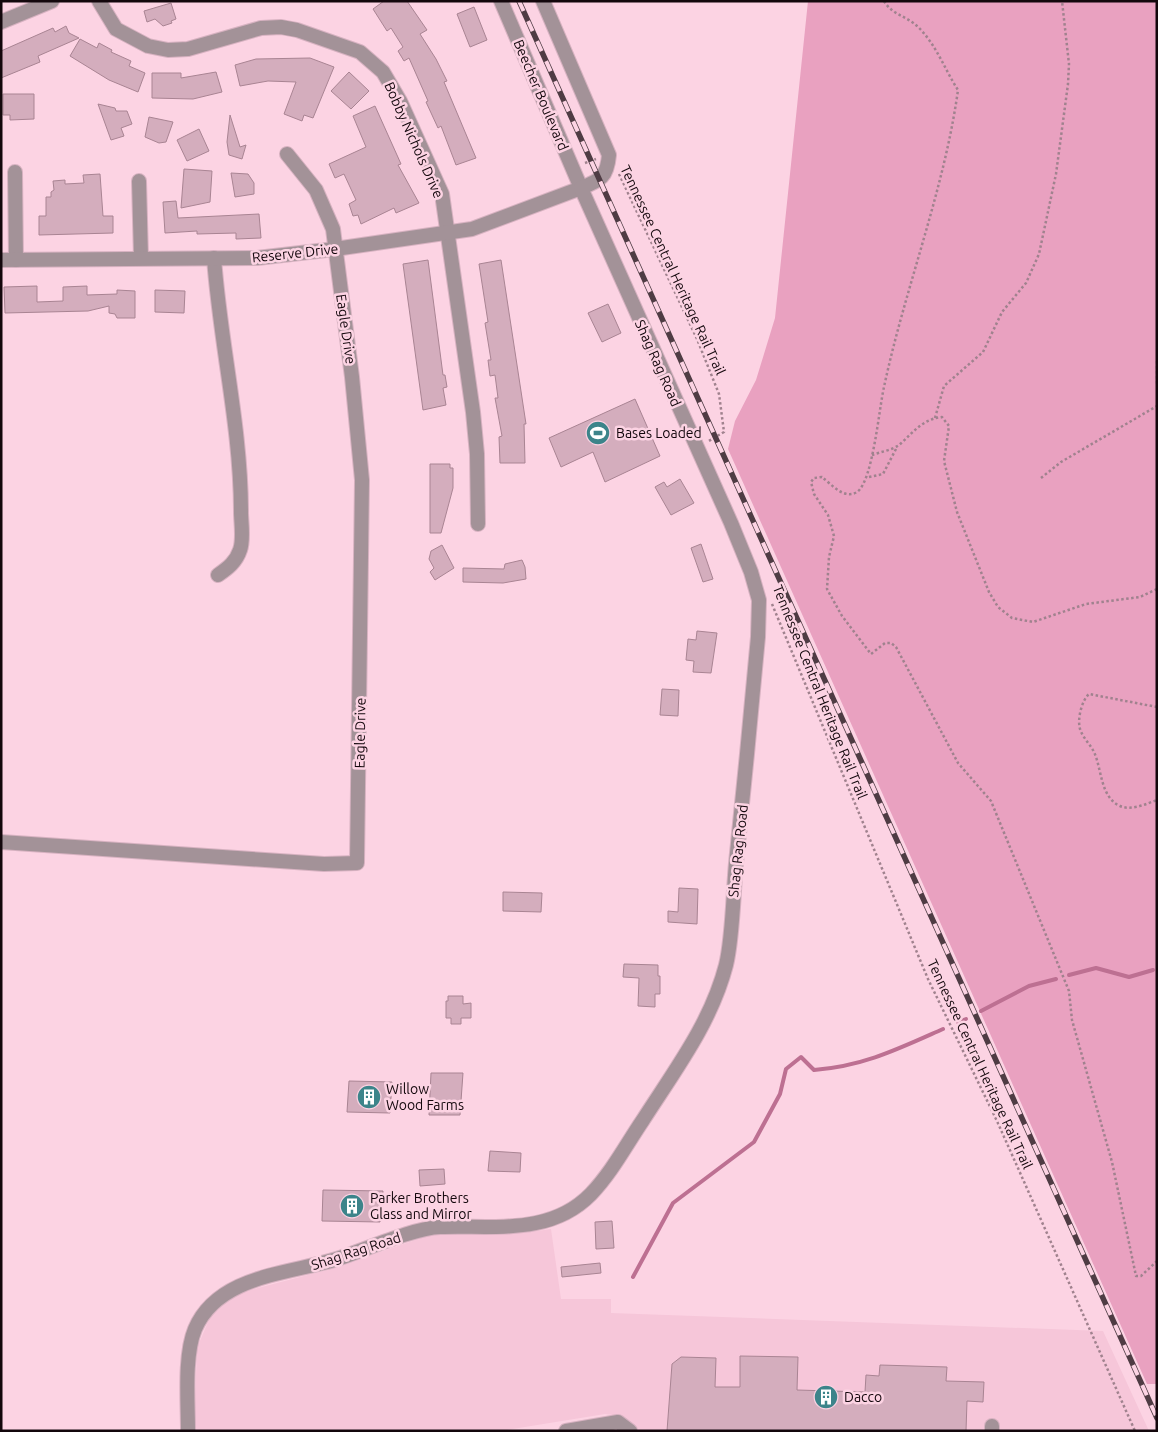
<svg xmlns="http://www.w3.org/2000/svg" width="1158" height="1432" viewBox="0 0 1158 1432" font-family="Ubuntu,sans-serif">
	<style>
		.built { fill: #f6c6d9 }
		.green { fill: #e9a1c0 }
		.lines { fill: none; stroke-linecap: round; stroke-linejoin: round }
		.stream { stroke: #bd7092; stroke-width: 4 }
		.building { fill: #d4adbd; stroke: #a98493 }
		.minor-casing { stroke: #d7b2c1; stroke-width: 16 }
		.path { stroke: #a0828e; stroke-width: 2.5; stroke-dasharray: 2.5 2.5; stroke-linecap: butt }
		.minor { stroke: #a39298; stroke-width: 14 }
		.rail-casing { stroke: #4f3c44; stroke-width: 5.5 }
		.rail { stroke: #fcd3e3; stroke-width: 4; stroke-dasharray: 11; stroke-linecap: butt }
		.labels { text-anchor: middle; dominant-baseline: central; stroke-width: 5; stroke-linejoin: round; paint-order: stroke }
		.street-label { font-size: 14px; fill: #13070c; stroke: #fcd3e3 }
		.poi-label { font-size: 14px; fill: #13070c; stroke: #fcd3e3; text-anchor: start }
	</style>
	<rect width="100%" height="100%" fill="#fcd3e3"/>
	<path class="built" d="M551,1229L561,1299H611V1313L1103,1331L1149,1431H636L621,1416L605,1414L501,1431H194L197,1348L210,1317L230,1299L242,1292L327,1270L439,1232L523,1233Z"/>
	<path class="green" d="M808,1H1157V1384H1147L728,449L735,421L756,380L775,318Z"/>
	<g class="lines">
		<g class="stream">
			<path d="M1069,975L1096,968L1129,977L1153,970"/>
			<path d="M981,1011L1029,986L1056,979"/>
			<path d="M958,1022L966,1019"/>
			<path d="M633,1277L673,1203L754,1142L780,1094L786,1069L801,1057L814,1070C864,1066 898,1049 943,1029"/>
		</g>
	</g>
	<g class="building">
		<path d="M384,1H407L427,30L420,34L436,59L447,81L444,82L476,158L456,165L441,126L438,128L426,102L428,101L409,58L404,61L398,51L403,47L391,28L387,31L373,9Z"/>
		<path d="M171,3L176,19L171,21L172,23L163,26L155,19L147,22L144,11Z"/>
		<path d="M474,7L487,40L470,47L457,14Z"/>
		<path d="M66,26L69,33L79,38L38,56L40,62L1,78V51L53,28L55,32Z"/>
		<path d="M80,39L97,48L99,43L112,50L111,52L131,61L129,66L145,73L138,92L109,80L70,56Z"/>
		<path d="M310,58L334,67L313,118L304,115L302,121L284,114L296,82L268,81L240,86L235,65L256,59Z"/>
		<path d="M216,72L222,92L193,99L152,98V73H181V78Z"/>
		<path d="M349,72L369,91L351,109L331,91Z"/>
		<path d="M3,94H34V119L10,120V115H3Z"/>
		<path d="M98,104L115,108L116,111H127L132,124L121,128L124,136L111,140Z"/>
		<path d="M375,106L401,164L398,165L419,203L396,213L394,208L361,224L358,215L353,216L349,204L356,200L344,174L335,178L329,164L366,147L353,116Z"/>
		<path d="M230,115L240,147L246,145L242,159L229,155L227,142Z"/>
		<path d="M149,117L173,122L166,142L159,143L145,137Z"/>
		<path d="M199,129L209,151L187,161L177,140Z"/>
		<path d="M184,169L212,171L210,202L181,208Z"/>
		<path d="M231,173L248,174L254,183V194L235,197Z"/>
		<path d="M100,174L103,216H113V233L39,235V216H46V197H51V192L54,190L53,181L65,180V184L84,183L83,175Z"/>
		<path d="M176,201L178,218L259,214L261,238L236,239V233L197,234V231L165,233L163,202Z"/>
		<path d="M428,260L443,375H445L447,387L443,388L446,405L423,410L403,264Z"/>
		<path d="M501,260L526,424H524L525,463H500L499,437L502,436L495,398H498L495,375L490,376L488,360H491L485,323L488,322L479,264Z"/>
		<path d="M37,286V302L63,301V287L87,286V295L117,294V290L135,291V318H117L115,314L109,313V306L88,311L5,313L4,287Z"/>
		<path d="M155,290L185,291L184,313L155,312Z"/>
		<path d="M608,304L621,333L602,342L588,313Z"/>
		<path d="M635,399L660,456L605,482L593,452L561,467L549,438Z"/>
		<path d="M430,464H450V468H453V488L441,533H430Z"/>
		<path d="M680,479L694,503L671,515L655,487L664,482L667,487Z"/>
		<path d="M701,544L713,579L703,582L691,548Z"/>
		<path d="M442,545L454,568L435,580L430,572L434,568L429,559L431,551Z"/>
		<path d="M522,560L525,567L526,579L503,583L463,582V568L504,569L505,564Z"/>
		<path d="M697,631L717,633L711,673L693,672L694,661L686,660L688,639L696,640Z"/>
		<path d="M662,689L679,690L678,716L660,715Z"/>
		<path d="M679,888L698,889L697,924L668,922V911L678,912Z"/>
		<path d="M503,892L542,893L541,912L503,911Z"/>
		<path d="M624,964L658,965V976H660V994H655V1007L638,1006L639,978L623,977Z"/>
		<path d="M448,996H463V1004L471,1003V1018H461V1024H451V1018H446V1001H448Z"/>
		<path d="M431,1073H463L460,1115H429Z"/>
		<path d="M349,1081L392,1082L390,1113L347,1112Z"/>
		<path d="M490,1151L521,1153L520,1172L488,1171Z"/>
		<path d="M444,1169L445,1184L420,1186L419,1170Z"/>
		<path d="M323,1190L383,1191L380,1222L322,1221Z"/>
		<path d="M612,1221L614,1248L596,1249L595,1222Z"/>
		<path d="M600,1263L601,1273L562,1277L561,1267Z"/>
		<path d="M740,1356L798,1357L797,1390L865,1392L866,1375L879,1376L880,1365L947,1367L946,1381L984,1382L983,1402L967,1401L966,1431H667L672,1364L681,1357L716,1358L715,1387H740Z"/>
	</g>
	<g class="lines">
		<g class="minor-casing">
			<g id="minor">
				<path d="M99,1L116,29L148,46L168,50L188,49L261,28L281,27L297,30L360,52L383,72L400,101L442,194L473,412L477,454L478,524"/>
				<path d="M1,22L52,1"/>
				<path d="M15,172L16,260"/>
				<path d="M139,181L141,258"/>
				<path d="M214,258C220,343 241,427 241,512C241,523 244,539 240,550C236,562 228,568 218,575"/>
				<path d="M1,260L257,258L335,249L472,229L581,188L501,1"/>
				<path d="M1,842L324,864L357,863L362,480L352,377L333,229L316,190L287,154"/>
				<path d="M188,1431C188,1402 184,1355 195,1329C218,1275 289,1274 337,1259C365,1250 414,1228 440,1227C493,1225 550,1236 591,1194C612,1172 626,1145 643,1120C675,1070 711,1023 726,965C733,936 733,895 736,863C744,788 751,712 758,637L759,600L751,572L731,523L581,188C601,180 607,177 609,155L543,1"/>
				<path d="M566,1431L618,1422L630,1431"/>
				<path d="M992,1431V1426"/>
			</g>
		</g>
		<g class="path">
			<path d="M884,1C893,16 906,15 918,27C936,44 945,70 958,90C944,191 905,288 884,387C879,408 873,481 857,492C844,500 831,484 822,477L814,478L811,482L814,494L828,515L834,536L829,557L827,589L842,616L871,654L885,643H891L896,647L958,763L991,801L1069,991L1072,1020L1112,1162L1136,1276H1141L1157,1261"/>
			<path d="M585,163L596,159"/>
			<path d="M619,174L697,339L719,394L724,432L707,442"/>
			<path d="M1157,361V384"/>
			<path d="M935,418L944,386L983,352L1002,312L1026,283L1039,254L1056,174L1068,84L1069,64L1062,1"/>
			<path d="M872,455C880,452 892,450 899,445C913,433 922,419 942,417L949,426L944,461L957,512L989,592L998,607L1012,618L1033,622L1086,604L1140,597L1157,589"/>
			<path d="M869,477L883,474L897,447"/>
			<path d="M1041,478L1061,462L1157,406"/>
			<path d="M772,604L928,979L997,1121L1135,1431"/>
			<path d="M1157,707L1089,694C1082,700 1077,719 1080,729C1083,738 1090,744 1094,752C1102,769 1100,797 1120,806C1131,811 1146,804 1157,800"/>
		</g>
		<use href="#minor" class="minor"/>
		<g class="rail-casing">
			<path id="rail" d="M519,1L1157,1418"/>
		</g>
		<use href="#rail" class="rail"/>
	</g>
	<defs>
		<g id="stadium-disc" transform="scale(1.25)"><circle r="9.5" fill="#3c848a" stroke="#fcd3e3"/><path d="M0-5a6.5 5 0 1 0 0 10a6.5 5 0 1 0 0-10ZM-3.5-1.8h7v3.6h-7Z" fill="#fff"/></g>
		<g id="building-disc" transform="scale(1.25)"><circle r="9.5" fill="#3c848a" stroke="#fcd3e3"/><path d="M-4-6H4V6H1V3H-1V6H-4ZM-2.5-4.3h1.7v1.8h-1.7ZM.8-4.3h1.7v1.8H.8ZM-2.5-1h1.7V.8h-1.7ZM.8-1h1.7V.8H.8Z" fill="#fff"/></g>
	</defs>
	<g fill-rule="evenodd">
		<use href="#stadium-disc" x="598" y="433"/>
		<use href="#building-disc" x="369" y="1097"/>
		<use href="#building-disc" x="352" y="1206"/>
		<use href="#building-disc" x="826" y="1397"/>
	</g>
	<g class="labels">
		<g class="street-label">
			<text transform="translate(541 95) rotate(67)">Beecher Boulevard</text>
			<text transform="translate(414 140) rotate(66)">Bobby Nichols Drive</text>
			<text transform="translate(295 253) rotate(-6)">Reserve Drive</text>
			<text transform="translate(673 270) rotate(65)">Tennessee Central Heritage Rail Trail</text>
			<text transform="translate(346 329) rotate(82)">Eagle Drive</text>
			<text transform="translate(658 363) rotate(66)">Shag Rag Road</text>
			<text transform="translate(820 692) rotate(68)">Tennessee Central Heritage Rail Trail</text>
			<text transform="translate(360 733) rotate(-89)">Eagle Drive</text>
			<text transform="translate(738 851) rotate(-84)">Shag Rag Road</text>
			<text transform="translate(980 1064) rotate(65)">Tennessee Central Heritage Rail Trail</text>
			<text transform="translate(356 1251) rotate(-18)">Shag Rag Road</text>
		</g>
		<g class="poi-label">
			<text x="616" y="433">Bases Loaded</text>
			<text x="386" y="1089">Willow<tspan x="386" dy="16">Wood Farms</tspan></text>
			<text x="370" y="1198">Parker Brothers<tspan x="370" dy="16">Glass and Mirror</tspan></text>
			<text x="844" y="1397">Dacco</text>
		</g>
	</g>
	<rect width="1158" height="1432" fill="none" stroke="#13070c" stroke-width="5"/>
</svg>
